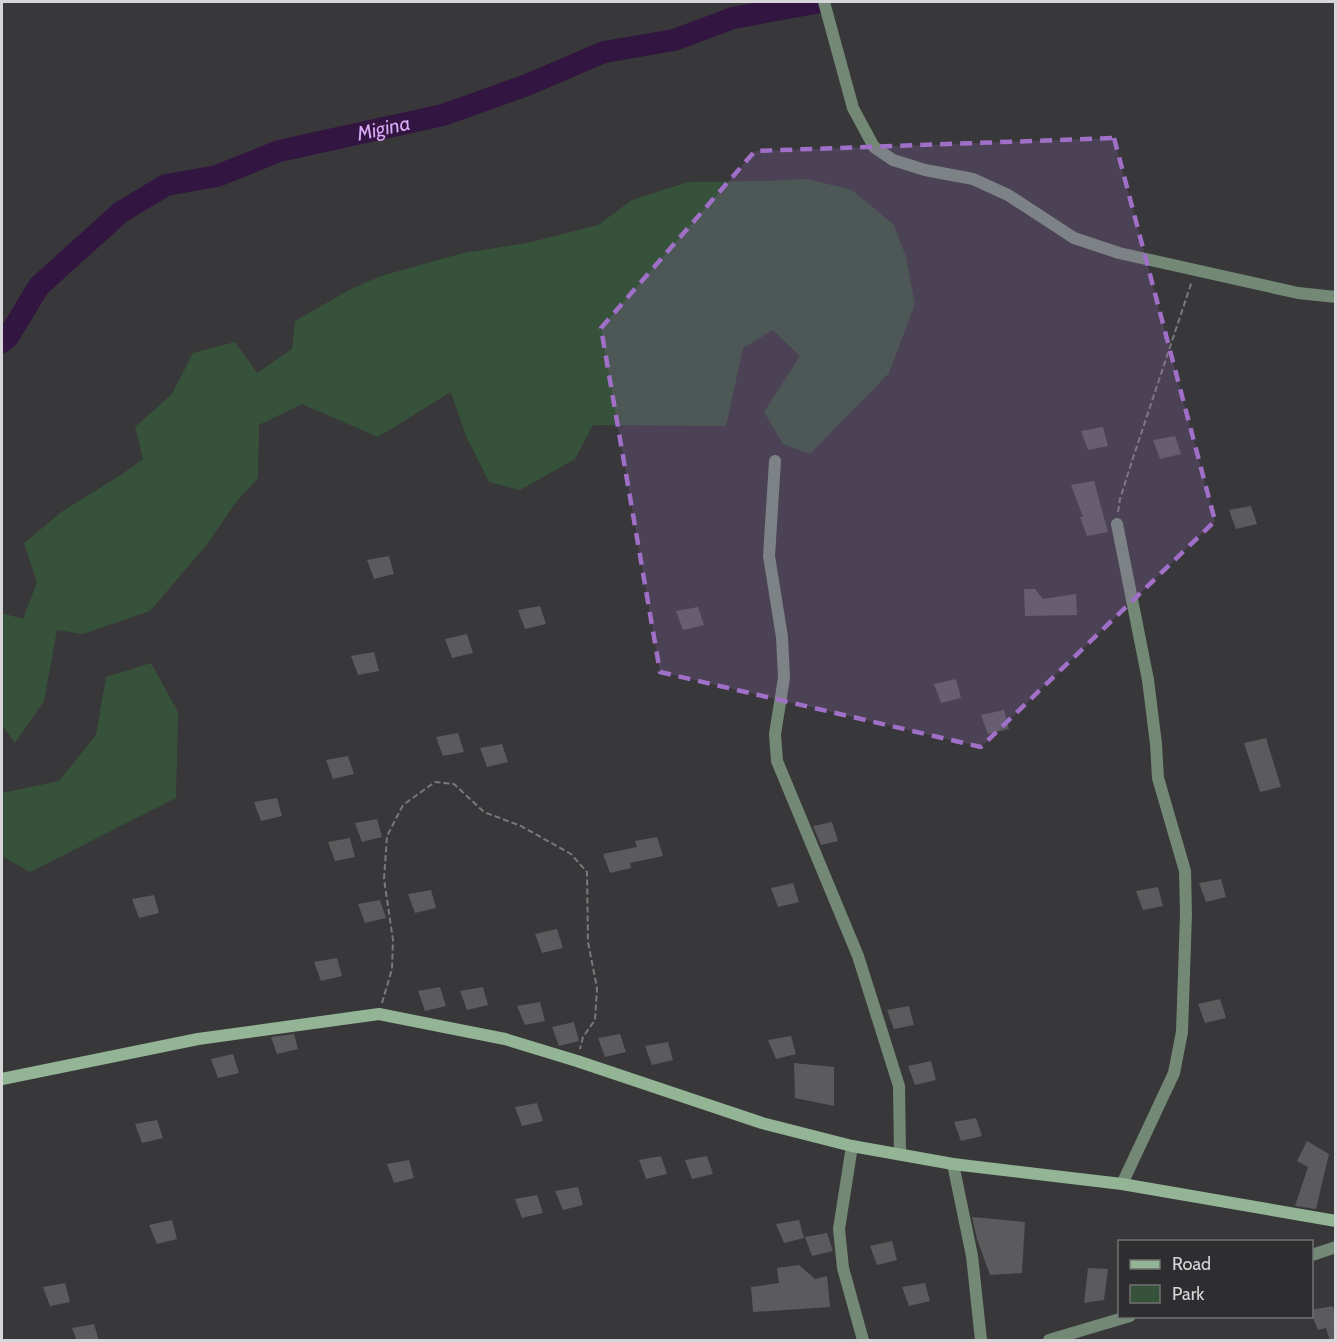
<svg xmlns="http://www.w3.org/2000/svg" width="1337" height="1342" viewBox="0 0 1337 1342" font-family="Cabin,sans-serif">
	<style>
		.green { fill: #37523a }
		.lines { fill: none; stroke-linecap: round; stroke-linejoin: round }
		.river { stroke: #331542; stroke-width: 22 }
		.building { fill: #5b5a5c }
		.path { stroke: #79787a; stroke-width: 2; stroke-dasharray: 6 3; stroke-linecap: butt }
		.minor { stroke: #738875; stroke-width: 12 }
		.secondary { stroke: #93b596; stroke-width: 12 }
		.marked { fill: #a070c9; fill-opacity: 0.2; stroke: #a070c9; stroke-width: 4.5; stroke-dasharray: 12 8; stroke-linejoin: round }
		.labels { text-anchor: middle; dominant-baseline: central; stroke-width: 5; stroke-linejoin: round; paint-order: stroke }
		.water-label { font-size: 20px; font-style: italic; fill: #daaaf6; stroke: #2e2d2f }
	</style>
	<rect width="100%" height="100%" fill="#383739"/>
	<g class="green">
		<path d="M807,179L852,190L894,225L906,257L915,304L889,373L810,454L783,444L764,412L800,356L773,330L743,348L726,426L593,425L575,459L520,490L489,482L466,436L451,392L378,437L302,404L259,425L258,478L236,502L208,543L150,611L83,634L57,630L44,701L15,743L2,725V613L23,619L37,582L24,543L64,510L121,475L143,459L135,427L172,394L193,353L235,342L257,373L292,349L295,321L349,290L381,276L463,253L527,243L598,225L632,200L688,182L766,181Z"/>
		<path d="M151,663L178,712L176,798L30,872L2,856V793L59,781L96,735L106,677Z"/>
	</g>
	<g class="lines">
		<path class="river" id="s1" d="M2,342L8,337L39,286L121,212L166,185L217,176L279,151L443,115L527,85L604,52L674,40L733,18L820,2"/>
	</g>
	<g class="building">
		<path d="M1103,427L1108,446L1088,450L1081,431Z"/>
		<path d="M1175,436L1181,454L1160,459L1153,440Z"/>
		<path d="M1094,481L1108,532L1087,536L1080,517H1083L1071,485Z"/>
		<path d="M1251,506L1257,524L1236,529L1229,510Z"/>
		<path d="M389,556L394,574L374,579L367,560Z"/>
		<path d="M1024,589H1035L1043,599L1076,594L1077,615L1025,616Z"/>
		<path d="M540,606L546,624L525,629L518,610Z"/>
		<path d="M698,607L704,625L683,630L676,611Z"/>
		<path d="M467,634L473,653L452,658L445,639Z"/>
		<path d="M374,652L379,671L358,675L351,656Z"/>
		<path d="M956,679L961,698L941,703L934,684Z"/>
		<path d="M1004,710L1009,729L988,734L981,715Z"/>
		<path d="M458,733L464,752L443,756L436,737Z"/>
		<path d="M1266,738L1281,787L1260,792L1244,743Z"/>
		<path d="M502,744L508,762L487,767L480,748Z"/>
		<path d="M348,756L354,774L333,779L326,760Z"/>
		<path d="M277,798L282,816L261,821L254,802Z"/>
		<path d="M377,819L382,837L362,842L355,823Z"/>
		<path d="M832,822L838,841L821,845L813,826Z"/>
		<path d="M657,837L663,856L630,863L631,868L610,873L603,854L637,847L635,841Z"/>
		<path d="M350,838L355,857L335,861L328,842Z"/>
		<path d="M1221,879L1226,897L1206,902L1199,883Z"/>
		<path d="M793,883L799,902L778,907L771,888Z"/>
		<path d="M1158,887L1163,906L1143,910L1136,891Z"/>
		<path d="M431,890L436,908L415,913L408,894Z"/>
		<path d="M154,895L159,913L139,918L132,899Z"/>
		<path d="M380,900L386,918L365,923L358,904Z"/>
		<path d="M557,929L563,948L542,953L535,934Z"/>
		<path d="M337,958L342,976L321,981L314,962Z"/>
		<path d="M440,987L446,1006L425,1011L418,991Z"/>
		<path d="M483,987L488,1005L467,1010L460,991Z"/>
		<path d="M1220,999L1226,1018L1205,1023L1198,1004Z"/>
		<path d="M540,1002L545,1021L525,1025L517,1006Z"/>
		<path d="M909,1006L914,1025L894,1029L887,1010Z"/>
		<path d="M574,1022L579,1041L559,1046L552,1027Z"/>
		<path d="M294,1034L298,1049L277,1054L271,1037Z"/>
		<path d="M620,1034L626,1052L605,1057L598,1038Z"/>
		<path d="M791,1036L796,1054L776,1059L768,1040Z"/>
		<path d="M668,1042L673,1060L652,1065L645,1046Z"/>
		<path d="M233,1054L239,1073L218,1078L211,1059Z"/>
		<path d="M931,1061L936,1080L915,1085L908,1066Z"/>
		<path d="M794,1063L834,1067V1106L795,1098Z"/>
		<path d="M537,1103L543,1121L522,1126L515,1107Z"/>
		<path d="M976,1118L982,1136L961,1141L954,1122Z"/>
		<path d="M157,1120L163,1138L142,1143L135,1124Z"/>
		<path d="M1307,1141L1329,1154L1316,1209L1295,1206L1308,1167L1297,1161Z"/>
		<path d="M661,1156L667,1174L646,1179L639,1160Z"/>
		<path d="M707,1156L713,1174L692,1179L685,1160Z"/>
		<path d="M409,1160L414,1178L394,1183L387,1164Z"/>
		<path d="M578,1187L583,1205L563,1210L555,1191Z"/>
		<path d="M537,1195L543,1213L522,1218L515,1199Z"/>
		<path d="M972,1217L1025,1222L1022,1273L990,1275L977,1239Z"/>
		<path d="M172,1220L177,1239L157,1244L149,1225Z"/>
		<path d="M799,1220L804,1238L784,1243L776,1224Z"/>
		<path d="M827,1233L833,1251L812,1256L805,1237Z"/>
		<path d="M892,1241L897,1260L877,1265L870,1246Z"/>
		<path d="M799,1265L815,1279L827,1276L830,1307L753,1312L751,1287L779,1283L777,1268Z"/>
		<path d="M1088,1268L1108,1269L1104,1300L1084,1303Z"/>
		<path d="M65,1283L70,1302L50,1306L43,1287Z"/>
		<path d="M925,1283L930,1301L909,1306L902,1287Z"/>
		<path d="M1333,1306L1335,1315V1341H1330L1326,1328L1318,1330L1311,1313V1310Z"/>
		<path d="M94,1324L99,1341H77L72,1328Z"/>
	</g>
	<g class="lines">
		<g class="path">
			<path d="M1118,512L1120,499L1133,458L1192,281"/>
			<path d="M382,1003L392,969L393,940L384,879L387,836L403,805L435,782L454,784L484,812L521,826L571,854L587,872L588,942L597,988L595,1020L583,1037L580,1049"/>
		</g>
		<g class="minor">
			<path d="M824,2L853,108L874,147L893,160L925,170L973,179L1008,195L1074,238L1119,253L1298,293L1336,297"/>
			<path d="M775,461L769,556L782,637L784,678L775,734L777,761L858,956L899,1086L900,1154"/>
			<path d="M1117,524L1148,680L1156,744L1158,778L1185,871L1186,914L1182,1032L1174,1073L1122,1184"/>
			<path d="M852,1146L839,1229L843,1268L863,1340"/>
			<path d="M953,1164L972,1256L981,1340"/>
			<path d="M1312,1255L1336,1247"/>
			<path d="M1049,1340L1130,1316"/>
		</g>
		<path class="secondary" d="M2,1079L198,1039L379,1014L505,1039L577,1061L762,1123L852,1146L953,1164L1122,1184L1336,1221"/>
	</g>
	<path class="marked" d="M1114,138L1215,521L981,747L660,672L601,328L755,151Z"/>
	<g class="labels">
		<g class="water-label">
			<text stroke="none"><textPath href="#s1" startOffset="456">Migina</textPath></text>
		</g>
	</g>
	<rect width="1337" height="1342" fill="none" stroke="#d7d6d8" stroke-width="6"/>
	<rect x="1118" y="1240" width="195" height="78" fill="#2e2d2f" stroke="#727173" stroke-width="1.5"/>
	<rect x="1130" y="1260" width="30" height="9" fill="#93b596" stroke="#727173" stroke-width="1.5"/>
	<text x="1172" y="1270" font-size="18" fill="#d7d6d8">Road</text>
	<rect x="1130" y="1285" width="30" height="18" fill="#37523a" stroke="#727173" stroke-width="1.5"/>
	<text x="1172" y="1300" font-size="18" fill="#d7d6d8">Park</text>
</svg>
